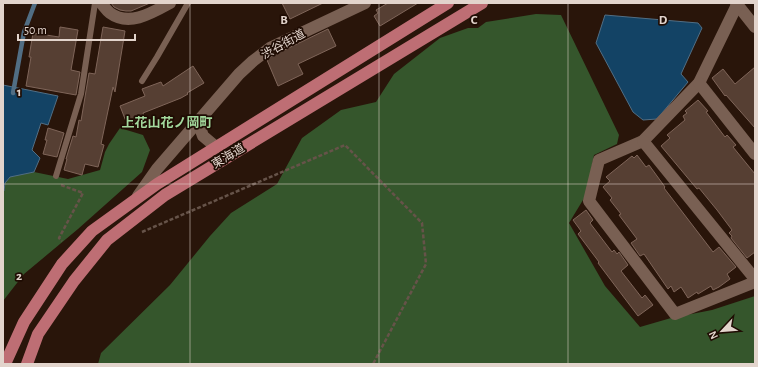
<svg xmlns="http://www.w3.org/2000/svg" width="758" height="367" viewBox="0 0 758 367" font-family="'Alegreya Sans','Noto Sans JP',sans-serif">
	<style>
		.forest { fill: #35562c }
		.water { fill: #134365; stroke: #516e84 }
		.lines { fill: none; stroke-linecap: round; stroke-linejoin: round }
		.stream { stroke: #516e84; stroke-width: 4.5 }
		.building { fill: #563f33; stroke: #7f6559 }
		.path { stroke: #665349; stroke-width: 2.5; stroke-dasharray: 4 2; stroke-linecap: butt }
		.service { stroke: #796053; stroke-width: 6 }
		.minor { stroke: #796053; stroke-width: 12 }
		.secondary { stroke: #796053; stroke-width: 12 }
		.trunk { stroke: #be6e74; stroke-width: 12 }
		.grid { fill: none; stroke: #e2d4cc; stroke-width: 1; stroke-opacity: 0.55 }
		.labels { text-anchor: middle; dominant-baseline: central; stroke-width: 3.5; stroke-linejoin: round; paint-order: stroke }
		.street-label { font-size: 12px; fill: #e2d4cc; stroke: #1f0c03 }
		.neighbourhood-label { font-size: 13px; font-weight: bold; fill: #a3d99d; stroke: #1f0c03 }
		.grid-label { font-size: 13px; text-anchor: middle; font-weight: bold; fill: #e2d4cc; stroke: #1f0c03; stroke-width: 3.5; stroke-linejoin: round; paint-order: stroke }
	</style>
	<rect width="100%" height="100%" fill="#29150a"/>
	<g class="forest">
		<path d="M536,14L561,15L619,135L617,144L594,155L586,195L569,223L605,286L640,327L671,318L712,310L755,296V364H98L101,353L170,285L210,236L231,213L277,184L302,138L341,110L376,102L394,74L440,38L468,28H478L486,22Z"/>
		<path d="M120,128L143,135L150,150L142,172L78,229L24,274L3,301V192L4,191L5,183L10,176L34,172L68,179L100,170L105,152L109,144Z"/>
	</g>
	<g class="water">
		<path d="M605,15L698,23L702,28L681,74L688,82L657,119L643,120L633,112L596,43Z"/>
		<path d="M3,85L58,96L48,125L41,123L32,150L40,158L34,172L10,177L5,183L4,191L3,192Z"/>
	</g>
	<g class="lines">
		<path class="stream" d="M13,93L24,32L35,3"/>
	</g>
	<g class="building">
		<path d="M111,3H150L131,11H126L120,10L114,7Z"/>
		<path d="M282,3H323L290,19Z"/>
		<path d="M388,3H418L380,26L374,16L378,13L376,10Z"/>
		<path d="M60,27L78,30L71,70L80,72L76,95L26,86L31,57H29L33,33L59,37Z"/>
		<path d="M103,27L125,31L115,92L113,87L101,144L104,145L98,167L85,164L82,175L64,170L67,159H66L73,136L76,137L79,120L81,121L89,73L95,74Z"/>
		<path d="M328,29L336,46L298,64L303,74L278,86L267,60L272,56Z"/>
		<path d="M193,66L204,83L187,93L188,94L181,98L143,113L147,123L134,128L132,122L127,124L120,106L145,96L142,89L161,82L163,86Z"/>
		<path d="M755,67V128L726,95L725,96L712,78L723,69L735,84Z"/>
		<path d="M698,100L708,111L706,112L725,137L727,135L736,145L733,147L755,174V252L747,258L731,238L732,236L729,233L732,230L717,210L699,188L697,189L661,146L670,138L667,135L685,120L683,116L687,113L685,111Z"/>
		<path d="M48,128L64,133L57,157L43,154L47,140H45Z"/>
		<path d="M637,155L646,167L649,165L665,187L664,188L713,252L719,247L736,267L727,274L730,279L719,287L713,290L711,286L698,294L697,292L688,298L681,287L674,292L671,286L668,289L644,254L640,256L631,243L637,239L619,215L621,214L610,200L612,198L603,187L610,181L606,177L632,156L634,158Z"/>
		<path d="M586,210L593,220L590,223L612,252L614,250L617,254L619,252L628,265L621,271L642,298L645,295L653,305L638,316L598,263L599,262L578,234L581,231L573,220Z"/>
	</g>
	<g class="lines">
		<g class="path">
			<path d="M61,185L83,193L59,238L62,241"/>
			<path d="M142,232L345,145L422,223L426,264L373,364"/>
		</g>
		<g class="service">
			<path d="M142,81L157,57L188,3"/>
			<path d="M56,176L81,94L95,3"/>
		</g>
		<g class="minor">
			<path d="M736,3L755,27"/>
			<path d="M737,5L699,83L643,141L599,160L589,201L675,314L755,282"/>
			<path d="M699,83L755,154"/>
			<path d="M643,141L755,279"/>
		</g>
		<g class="secondary">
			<path d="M101,3C104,6 106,10 110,13C129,27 152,13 170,3"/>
			<path d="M198,122L203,136L216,147"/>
			<path d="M138,196L157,169L239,74L253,61L270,48L365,3"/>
		</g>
		<g class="trunk">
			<path d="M5,364L24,322L62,264L92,231L157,184L448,3"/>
			<path d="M27,364L38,334L74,281L107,240L165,195L482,3"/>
		</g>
	</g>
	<path class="grid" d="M190,3V364M379,3V364M568,3V364M3,184H755"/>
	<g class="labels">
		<g class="street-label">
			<text transform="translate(283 44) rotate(-29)">渋谷街道</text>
			<text transform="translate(228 156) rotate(-31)">東海道</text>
		</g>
		<g class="neighbourhood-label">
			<text x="167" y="123">上花山花ノ岡町</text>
		</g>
	</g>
	<g class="grid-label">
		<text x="284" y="24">B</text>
		<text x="474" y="24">C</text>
		<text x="663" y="24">D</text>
		<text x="19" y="96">1</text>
		<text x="19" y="280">2</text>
	</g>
	<rect width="758" height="367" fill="none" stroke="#e2d4cc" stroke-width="8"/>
	<g transform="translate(722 331) rotate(244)" stroke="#1f0c03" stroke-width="3" paint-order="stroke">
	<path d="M0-3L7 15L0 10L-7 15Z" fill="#e2d4cc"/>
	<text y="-6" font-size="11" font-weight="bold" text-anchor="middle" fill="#e2d4cc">N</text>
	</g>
	<path d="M18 34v6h117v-6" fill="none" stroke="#e2d4cc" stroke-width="2"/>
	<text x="24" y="34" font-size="12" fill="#e2d4cc" stroke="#1f0c03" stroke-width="3" paint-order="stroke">50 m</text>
</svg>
